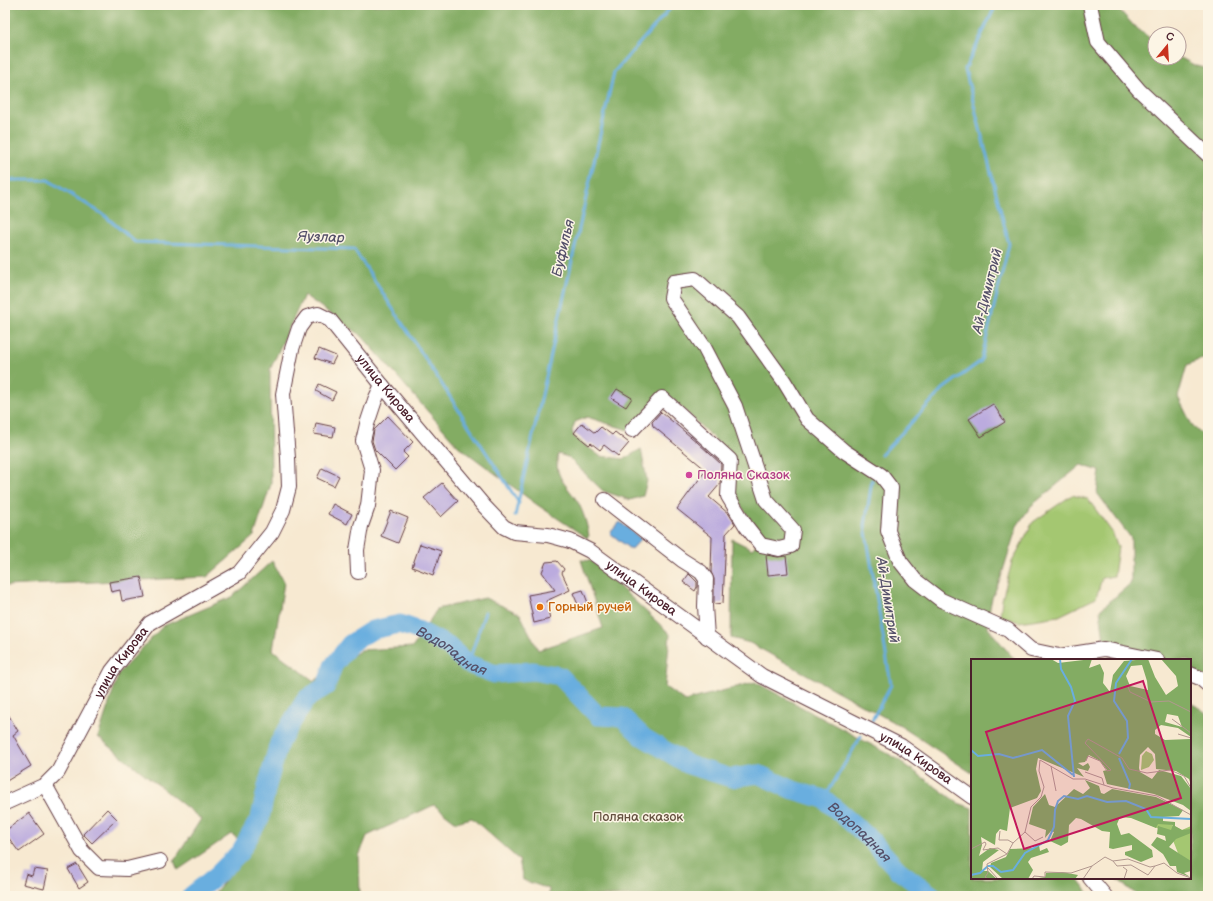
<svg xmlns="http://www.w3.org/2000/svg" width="1213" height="901" viewBox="0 0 1213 901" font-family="'Balsamiq Sans',sans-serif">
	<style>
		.green { fill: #a4c771; stroke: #77734e }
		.forest { fill: #83ac63; stroke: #666647 }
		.water { fill: #69aedf; stroke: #5a6685 }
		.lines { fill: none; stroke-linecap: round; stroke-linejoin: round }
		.stream { stroke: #69aedf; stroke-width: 3 }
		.river { stroke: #69aedf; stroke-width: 19 }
		.building { fill: #bbabde }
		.minor-casing { stroke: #643d44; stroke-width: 16 }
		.minor { stroke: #fff; stroke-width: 14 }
		.hotel-dot { fill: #d1479c; stroke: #fcf5e5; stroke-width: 1.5 }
		.food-dot { fill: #e8710a; stroke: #fcf5e5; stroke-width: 1.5 }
		.labels { text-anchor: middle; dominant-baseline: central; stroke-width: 3; stroke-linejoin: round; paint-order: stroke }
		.street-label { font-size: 13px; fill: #4a1f2b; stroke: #fcf5e5 }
		.hotel-label { font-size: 13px; fill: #b23c85; stroke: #fcf5e5; text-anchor: start }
		.food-label { font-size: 13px; fill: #c56008; stroke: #fcf5e5; text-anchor: start }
		.park-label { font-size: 13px; fill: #655140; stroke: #fcf5e5 }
		.water-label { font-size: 14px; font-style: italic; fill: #55516a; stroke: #fcf5e5 }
		.inset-river { fill: none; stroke: #69aedf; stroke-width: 2 }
		.inset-road { fill: none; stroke: #b2988f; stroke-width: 1 }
		.view { fill: #c2185b; fill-opacity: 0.15; stroke: #c2185b; stroke-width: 2 }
		.inset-edge { fill: none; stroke: #4a1f2b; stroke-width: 2 }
	</style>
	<rect width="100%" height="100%" fill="#fcf5e5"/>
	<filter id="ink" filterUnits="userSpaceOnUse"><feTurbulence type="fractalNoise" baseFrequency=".025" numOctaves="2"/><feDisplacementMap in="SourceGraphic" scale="8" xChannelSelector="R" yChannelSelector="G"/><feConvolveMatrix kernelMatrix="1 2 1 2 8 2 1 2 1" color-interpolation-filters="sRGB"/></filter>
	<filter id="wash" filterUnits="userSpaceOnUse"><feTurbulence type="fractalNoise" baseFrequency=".012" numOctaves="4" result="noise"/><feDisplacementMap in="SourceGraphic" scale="16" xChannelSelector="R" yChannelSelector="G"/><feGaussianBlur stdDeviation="0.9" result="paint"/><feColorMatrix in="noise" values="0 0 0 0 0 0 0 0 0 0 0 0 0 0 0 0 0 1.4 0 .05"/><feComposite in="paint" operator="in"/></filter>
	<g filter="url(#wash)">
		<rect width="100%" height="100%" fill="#f7e9d1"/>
		<path class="green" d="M1072,495L1088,499L1112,532L1118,547L1114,576L1102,578L1096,598L1059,616L1019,622L1000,616L1002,600L1012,562L1033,522Z"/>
		<g class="forest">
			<path d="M5,5H1115L1134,26L1155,42V58L1179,57L1196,66L1208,69V356L1187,365L1178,397L1193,427L1208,438V678L1190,669V660H1163L1104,640L1100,610L1131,583V538L1097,493L1100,471L1081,465L1031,506L1017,526L1001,577L992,598L989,612L988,628L1015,660H972V773L902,727L750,643L731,638L732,539L752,549L763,537L732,493L733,457L665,392L628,430L587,417L575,422L572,431L574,437L600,456L624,459L641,449L647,481L643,496L630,500L603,491L568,457L558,454C553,478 568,485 579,504C584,514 587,524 589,536L587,538L536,504L458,446L362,336L304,295L270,370L271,484L254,536L207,577L5,586Z"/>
			<path d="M581,560L592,561L670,634L665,687L685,701L755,682L896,758L958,803L972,808V878H1077L1091,896H549V889L523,880L519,860L472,818L456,822L434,805L367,836L359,856L360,896H212L252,848L231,834L178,870L174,861L201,819L98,737L119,673L163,626L232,597L272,561L284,583L273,650L314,681L361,650L413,647L437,609L485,598L520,614L538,650L603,628Z"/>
			<path d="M1190,702L1208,714V896H1138L1116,878H1190Z"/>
		</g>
		<path class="water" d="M620,522L641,539L631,550L610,533Z"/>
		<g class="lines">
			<g class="stream">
				<path d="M5,180H48L104,215L135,242L354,249L519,503"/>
				<path d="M881,455L943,389L981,361L1009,244L965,69L996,5"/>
				<path d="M515,516L614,72L673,5"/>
				<path d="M468,664L485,612"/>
				<path d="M872,720L891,685L865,526L872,480"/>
				<path d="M824,799L861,736"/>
			</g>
			<path class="river" id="s1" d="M191,896L217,875L240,852L260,818L267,786L279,743L306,699L326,686L333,666L350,644L372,630L400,624L420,631L448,646L468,664L495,674L533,671L560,676L598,716L622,717L643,737L689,765L731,778L758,774L793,790L824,799L869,838L898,870L933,896"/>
		</g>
		<g id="blocks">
			<g class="building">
				<path d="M319,349L336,356L332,364L315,358Z"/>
				<path d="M319,384L336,392L332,400L316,391Z"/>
				<path d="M617,389L632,398L626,407L611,398Z"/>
				<path d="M993,404L1005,422L981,437L969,419Z"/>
				<path d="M661,412L697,442L721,464L720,484L709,497L729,514L735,524L726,534L723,603L714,604V579L711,572L712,537L677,509L706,470L653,426L652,422Z"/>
				<path d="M388,416L413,442L403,452L408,457L395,470L375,450L372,441L374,430Z"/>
				<path d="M316,423L335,427L333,437L314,434Z"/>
				<path d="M582,423L595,433L601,427L612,435L615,432L629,443L618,456L604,445L600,450L591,443L589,445L574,433Z"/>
				<path d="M322,468L339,476L334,486L317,478Z"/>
				<path d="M442,483L458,501L441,517L424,498Z"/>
				<path d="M333,504L352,514L347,524L328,514Z"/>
				<path d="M391,511L408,518L398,543L381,536Z"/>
				<path d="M420,544L441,551L433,575L412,567Z"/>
				<path d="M766,555L778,557L786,556L788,573L768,575Z"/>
				<path d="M557,561L564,569L562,573L570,590L546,601L550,619L534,623L528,595L555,590L542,572L546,562Z"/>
				<path d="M689,574L697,582V587L695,591L683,582Z"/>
				<path d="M141,577L145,597L122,601L120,590L111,592L109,582Z"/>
				<path d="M583,590L588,603L579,607L573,593Z"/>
				<path d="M5,709L18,731L13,735L31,766L5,782Z"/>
				<path d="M107,809L117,819L92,843L83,834Z"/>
				<path d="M29,813L44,834L19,852L5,833V831Z"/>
				<path d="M77,864L88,882L79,888L68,869Z"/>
				<path d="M34,869L48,871L44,889L23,884L26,874L32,876Z"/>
			</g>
		</g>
	</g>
	<g filter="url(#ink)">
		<use href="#blocks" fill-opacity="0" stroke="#643d44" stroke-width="1"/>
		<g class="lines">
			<g class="minor-casing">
				<g id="minor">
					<path d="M1090,5L1098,42L1139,90L1208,155"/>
					<path d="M632,430L662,398L730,460L728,496L746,526L761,545L779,549L791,546L793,530L766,500L735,406L704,347L671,298L674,282L695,279L738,317L784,381L807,419L844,451L881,475L891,488L888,531L900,561L915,580L941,600L1008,630L1031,650L1059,656L1104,649L1157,660"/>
					<path d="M605,500L682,560L701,572L706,579L705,606L707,637"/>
					<path d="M358,572L357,550L361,526L368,506L372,470L363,441L367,424L375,400L382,385"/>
					<path d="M1190,674L1200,678L1208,685"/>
					<path d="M45,785L82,851L99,868L127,869L160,861"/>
					<path id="s2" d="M5,803L45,785L58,772L112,671L150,623L239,573L272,532L283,510L289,487L288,458L283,394L292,349L299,328L307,317L318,314L330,320L382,385L484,506L504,527L514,532L548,535L570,541L590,551L762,676L901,746L972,797"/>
					<path d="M1090,878L1105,896"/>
				</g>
			</g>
			<use href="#minor" class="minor"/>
		</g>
	</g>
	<circle class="hotel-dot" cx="689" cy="475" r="4"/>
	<circle class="food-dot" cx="540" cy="607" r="4"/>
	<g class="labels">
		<g class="street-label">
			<text stroke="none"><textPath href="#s2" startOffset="729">улица Кирова</textPath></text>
			<text stroke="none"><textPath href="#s2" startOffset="1065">улица Кирова</textPath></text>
			<text stroke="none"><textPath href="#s2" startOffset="189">улица Кирова</textPath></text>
			<text stroke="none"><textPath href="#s2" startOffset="1389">улица Кирова</textPath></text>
		</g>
		<g class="hotel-label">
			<text x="697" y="475">Поляна Сказок</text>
		</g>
		<g class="food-label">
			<text x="548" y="607">Горный ручей</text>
		</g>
		<g class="park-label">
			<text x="638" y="817">Поляна сказок</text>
		</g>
		<g class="water-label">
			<text transform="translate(321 237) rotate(2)">Яузлар</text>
			<text transform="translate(563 248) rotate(-77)">Буфилья</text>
			<text transform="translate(987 291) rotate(-76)">Ай-Димитрий</text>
			<text transform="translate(888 600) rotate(81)">Ай-Димитрий</text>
			<text stroke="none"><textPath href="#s1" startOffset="421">Водопадная</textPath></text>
			<text stroke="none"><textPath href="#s1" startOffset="889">Водопадная</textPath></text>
		</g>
	</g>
	<g transform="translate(971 659)">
		<rect width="220" height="220" fill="#f7e9d1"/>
		<path d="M175,92L181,95L183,101L178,108L170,111L171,97ZM160,158L199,165L211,171L220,167V203L207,194L201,179L193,172Z" fill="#a4c771"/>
		<path d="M0,0H80L87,4L121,0L118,9L129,5L133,14L132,24L139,33L142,16L153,2L177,0L184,18L195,36L207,27L205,17L190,0H220V78L207,69L190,66L184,71V75L194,81L219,80L220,126L218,120L205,112L185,110L184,95L177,88L169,96L168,109L169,113L181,120L188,111L210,117L220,130V152L212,146L183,135L136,125L132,112L136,111L129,102L118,96L114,103L107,104L112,107L117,104L119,108L117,112L106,109L113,118L67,99L65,110L70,132L66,139L39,149L36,172L29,170L25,175L24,186L10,178L11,186L8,197L19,189L28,191L12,203L11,212H17L26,220H0ZM171,6L176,22L177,31L159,27L155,17L160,7ZM196,55L207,57L211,68L194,63ZM114,121L128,127L130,134L133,135L141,130L185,138L212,151L208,157L192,158V162L204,163V167L211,171L220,170V174L205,180L198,188L220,202V212L213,214L219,218L206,213L205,207H199L192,195L180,186L186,178L195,182L194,177L186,175L187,167L200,171L202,166L187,165L185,169L160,159L149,158L146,165L150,176L158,174L181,191L182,198L170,203L154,196V193L161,191V186L142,190L138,189L139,173L131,172L110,160L105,159L98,166L97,183L90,187L79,182L83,173L80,172L74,179L75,171L58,165L62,148L74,135L78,146L84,148L103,130L112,135L119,129ZM68,186L69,192L76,189L78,193L60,199L57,203L62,211L57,220H32L19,208L20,204L35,198L39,190L63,189ZM91,213L107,216L104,220H62L74,218L75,214Z" fill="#83ac63" fill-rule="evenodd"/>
		<path class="inset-river" d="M89,0L90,10L100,28L104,42L97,57L103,118M0,91L7,97L28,95L42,99L71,91L102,116M148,95L157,79L156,62L143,42L145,24L161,0M148,99L159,125L158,130M0,216L9,214L17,207H22L30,213L42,211L54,194L77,181L83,168L84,151L87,142L93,137L107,140L116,137L136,143L155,142L175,150L180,158L220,160"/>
		<path class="inset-road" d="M156,25L159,33L180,43L198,42L220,53M201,60L220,74M207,75L220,79M115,102L117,97L129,102L136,112L140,111L114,84L117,80L151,99L158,110L176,114L199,111L213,117L220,129M80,107L85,132M114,113L131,119L133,126M29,172L28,181H37L42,184M54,173L64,182L72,178M0,190L14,183L15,185L12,191L27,189L36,195M142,202L146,207L160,206L177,216L184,207L193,204L206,214L220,219M152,208L156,211L153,220M17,209L27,220M17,220L14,218L17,214L16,205L36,195L42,184L54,173L60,148L70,138L73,128L68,112L69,101L102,120H114L142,129L186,137L220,156M61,220L63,217L74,218V213L100,214L121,207L134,198L142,202L157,200L179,208L184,207M112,220L121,207"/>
		<path class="view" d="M172,22L210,139L53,190L15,73Z"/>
		<rect width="220" height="220" class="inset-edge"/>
	</g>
	<rect width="1213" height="901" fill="none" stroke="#fcf5e5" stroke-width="20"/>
	<g transform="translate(1167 46) rotate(18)"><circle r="19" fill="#fcf5e5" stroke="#b59f9b"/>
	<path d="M0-3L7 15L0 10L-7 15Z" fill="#c8321e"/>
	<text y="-6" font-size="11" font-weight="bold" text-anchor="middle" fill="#4a1f2b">С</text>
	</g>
</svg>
